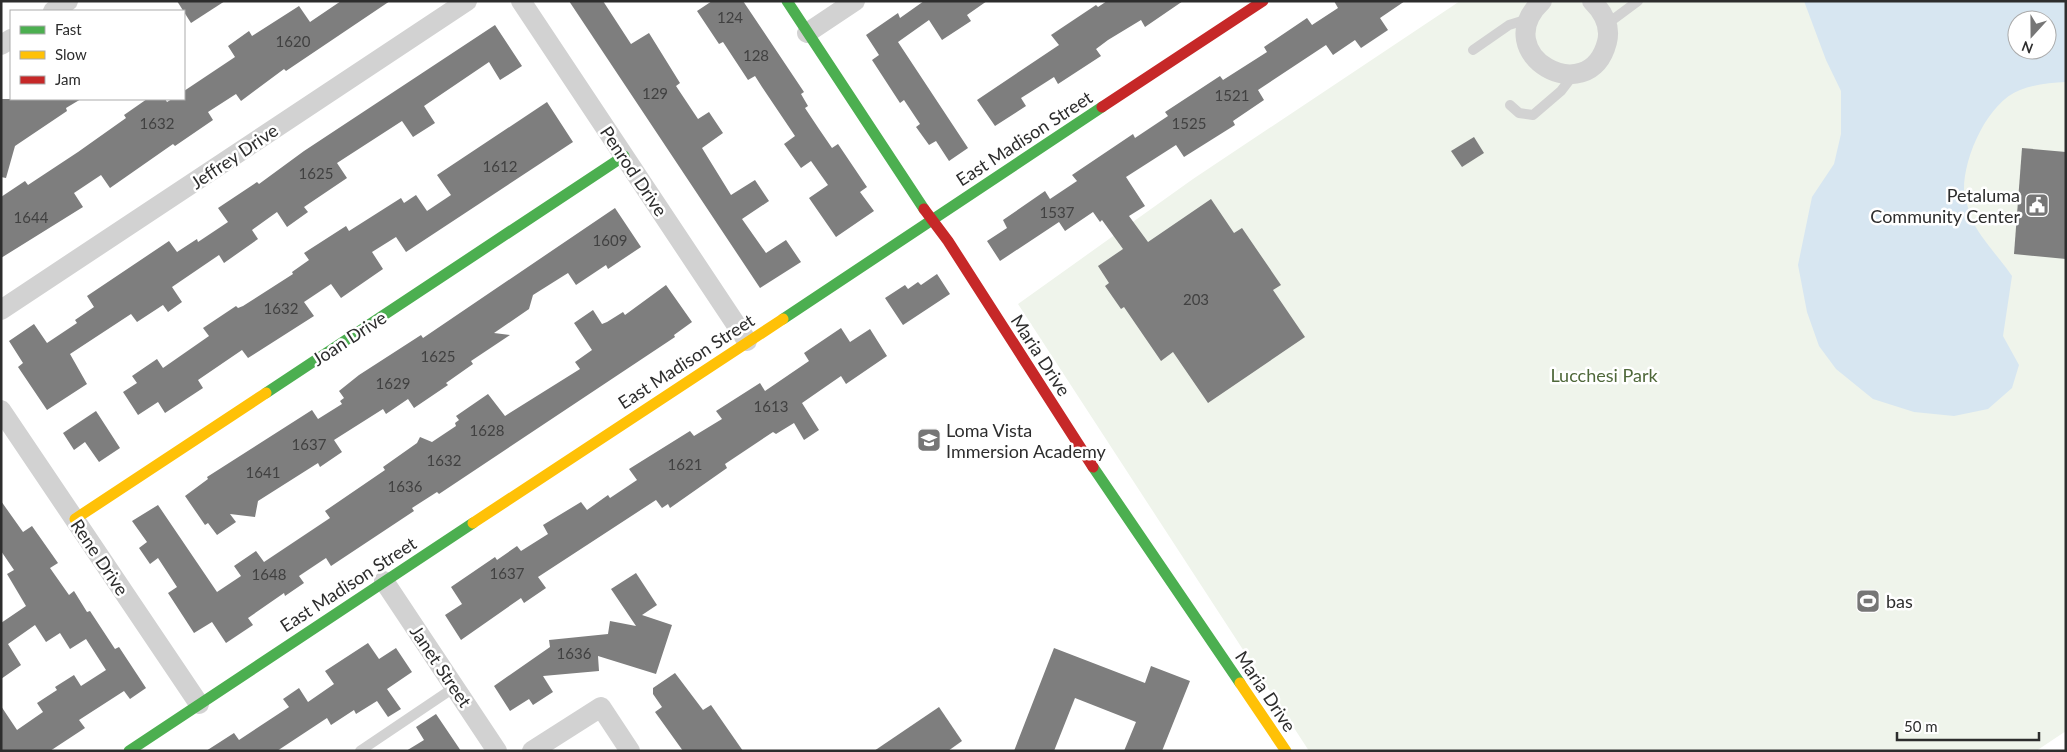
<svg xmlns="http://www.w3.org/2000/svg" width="2067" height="752" viewBox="0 0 2067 752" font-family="Lato,sans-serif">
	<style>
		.green { fill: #eff4eb; fill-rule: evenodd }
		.water { fill: #d7e6f1; fill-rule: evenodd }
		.building { fill: #7e7e7e }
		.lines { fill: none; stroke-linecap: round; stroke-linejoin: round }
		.lane { stroke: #d2d2d2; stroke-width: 10 }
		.street { stroke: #d2d2d2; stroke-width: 20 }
		.fast { stroke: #4caf50; stroke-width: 11 }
		.slow { stroke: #ffc107; stroke-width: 11 }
		.jam { stroke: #c62828; stroke-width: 11 }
		.labels { text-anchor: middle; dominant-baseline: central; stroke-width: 5; stroke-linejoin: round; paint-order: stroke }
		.number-label { font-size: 15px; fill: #414141 }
		.street-label { font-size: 18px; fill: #2d2d2d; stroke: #fff }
		.poi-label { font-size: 18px; fill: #2d2d2d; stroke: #fff; text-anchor: start }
		.park-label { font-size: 18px; fill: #4f683a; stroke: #fff }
	</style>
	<rect width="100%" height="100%" fill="#fff"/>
	<path class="green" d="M1460,1H2066V731L2036,751H1309L1018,304L1193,179ZM2017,20H2047V50H2017Z"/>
	<path class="water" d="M1804,1H2066V82C2050,83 2035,84 2020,90C1988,102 1964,156 1964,189C1964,198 1969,210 1972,219C1977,234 2002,261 2012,276L2003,336L2019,365L2012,388L1988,409L1954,416L1914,412L1873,399L1836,369L1819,346L1807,312L1798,265L1812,197L1834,164L1841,134V91L1826,60ZM2017,20H2047V50H2017Z"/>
	<g class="building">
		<path d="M177,1H225L191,23Z"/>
		<path d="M341,1H390L286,71L284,69L241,101L236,94L208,112L213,120L175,146L173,144L110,188L101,175L74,193L83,207L1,258V197L25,181L28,185L78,152L126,118L124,115L147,99H165L167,102L172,99H184V91L235,57L228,46L249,31L252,36L299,6L310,22Z"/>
		<path d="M569,1H603L631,44L649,33L680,83L676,86L698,119L709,112L723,133L702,148L731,195L755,180L769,201L742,219L766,253L786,240L801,262L760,288Z"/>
		<path d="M712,1H743L804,92L801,94L808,106L805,108L819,129L832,148L838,144L867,187L860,192L874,211L836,237L809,198L828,185L811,161L801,168L784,144L795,136L762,87L755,76L748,80L723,42L719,44L697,11Z"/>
		<path d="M924,1H987L967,15L971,21L942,40L929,20L898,42L968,148L949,161L936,141L929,145L916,127L920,124L904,100L900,103L872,60L879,55L866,35L898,13L900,18Z"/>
		<path d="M1107,1H1183L1145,27L1141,20L1108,40L1096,49L1101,56L1058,84L1054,77L1029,93L1021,98L1026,106L995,126L977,100L1059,45L1051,35L1096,5L1098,7Z"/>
		<path d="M1334,1H1405L1380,18L1388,30L1361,48L1355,40L1333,55L1326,45L1258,90L1264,100L1233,121L1235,125L1184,157L1176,145L1126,177L1145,206L1129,216L1148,242L1211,199L1234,233L1242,228L1281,285L1273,290L1305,337L1208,403L1173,352L1161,361L1124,307L1121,309L1105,286L1109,283L1098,266L1123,249L1102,220L1100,222L1093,212L1065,231L1059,222L1000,261L987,241L1007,228L1003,220L1045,191L1050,199L1077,181L1072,175L1133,134L1135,138L1168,116L1165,112L1220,76L1223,80L1267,52L1264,47L1307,18L1312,25L1338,8Z"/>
		<path d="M495,25L522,66L500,80L489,62L424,106L435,123L413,137L402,121L337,163L347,178L304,207L308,212L287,227L277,212L252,230L258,239L224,263L219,255L172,287L182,302L168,312L163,305L137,322L131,314L70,354L87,384L47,410L18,367L23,363L9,341L34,324L47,343L77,323L75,320L94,307L87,296L169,241L177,252L197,239L198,242L228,222L218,208L257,182L259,184L304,151Z"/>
		<path d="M1,99H81L66,108L67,111L15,146L6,178L1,177Z"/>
		<path d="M547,102L573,142L406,252L396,237L372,252L383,269L341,298L331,284L304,302L314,316L248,358L242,350L198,380L203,388L165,413L158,402L138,415L123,392L137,383L132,376L157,359L163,368L209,336L203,328L236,306L238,308L243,306L293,274L292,272L309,260L304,253L346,226L349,231L401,198L404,203L416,195L427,211L451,195L437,175Z"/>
		<path d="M1474,137L1484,153L1462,167L1451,151Z"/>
		<path d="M2022,148L2066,152V259L2014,254Z"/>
		<path d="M615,208L641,247L608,269L606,265L576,285L568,273L533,295L529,309L494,333L510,335L471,361L473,364L446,383L448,385L414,408L408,399L386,414L383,409L334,440L342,452L320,467L318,463L258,501L255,517L230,514L236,522L217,535L208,523L205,525L185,496L208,479L207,477L312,410L318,419L342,404L340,401L344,398L339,391L359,375L421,335L423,338Z"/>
		<path d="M937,274L950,294L903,325L885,298L905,285L908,289L918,282L921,285Z"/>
		<path d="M666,285L692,322L674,335L675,337L439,494L437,492L412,508L414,511L331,566L326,558L299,576L304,583L285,596L284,593L248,618L253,625L226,643L212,622L194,633L168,593L177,587L158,558L150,564L139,548L147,542L132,521L158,505L217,592L241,576L234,566L256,551L264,562L330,518L325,511L385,470L383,467L417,443L420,437L432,442L456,426L455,423L459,420L456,416L488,394L505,416L580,369L575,362L592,350L574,323L593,310L602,324L607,322L623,312L625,315Z"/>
		<path d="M841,328L850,342L870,329L887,356L846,384L841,376L802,403L819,430L804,440L794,423L776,434L773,432L725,464L727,468L670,508L668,504L662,508L656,500L538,577L546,588L524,603L521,598L461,640L445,615L462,604L451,587L495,557L497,560L517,546L521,551L548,534L543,525L581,502L587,510L608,495L610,498L637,480L629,469L690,431L694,436L722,419L716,411L760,383L765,391L809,361L804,353Z"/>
		<path d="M96,411L120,448L99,462L85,442L74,450L63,433Z"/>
		<path d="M1,501L23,532L32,526L58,563L50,568L69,595L74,591L87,612L90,611L115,649L119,647L146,688L130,699L124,691L79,720L85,728L50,751H1V706L17,730L43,712L37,703L57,690L55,687L74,675L81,686L106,670L86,639L70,649L60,633L46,642L35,625L8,644L21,665L1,679V623L26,606L7,574L14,570L1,551Z"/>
		<path d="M636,573L657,605L642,615L672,625L656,674L598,656L599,671L543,676L553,692L533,705L529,699L510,711L494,686L550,647L549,640L608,634L610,621L636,626L611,589Z"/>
		<path d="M368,643L379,659L396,648L412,672L387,689L401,709L388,717L377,701L356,714L354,710L331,725L327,718L277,751H206L234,733L239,740L289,707L283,699L299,688L308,702L334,684L325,671Z"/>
		<path d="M1054,648L1145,683L1151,666L1190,681L1162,751H1124L1136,722L1075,698L1054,751H1014Z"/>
		<path d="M675,673L703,710L711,705L743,751H683L655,712L662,707L653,694V688Z"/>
		<path d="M939,707L962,741L948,751H874Z"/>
		<path d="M436,714L461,751H406L424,740L416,727Z"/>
	</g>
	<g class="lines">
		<g class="lane">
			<path d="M1607,24L1638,1"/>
			<path d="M1473,50L1509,25L1528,19"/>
			<path d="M1510,105L1519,113L1533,115L1561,91L1574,74"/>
			<path d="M360,751L455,687"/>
		</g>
		<g class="street">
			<path d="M521,1L747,341"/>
			<path d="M1542,1C1486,54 1589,112 1607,42C1611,26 1603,12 1592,1"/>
			<path d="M53,11L68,1"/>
			<path d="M807,33L855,1"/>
			<path d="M1,45L11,39"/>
			<path d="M1,310L467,1"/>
			<path d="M1,410L199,704"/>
			<path d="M384,581L497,751"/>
			<path d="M532,751L601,707L630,751"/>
		</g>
		<g class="fast">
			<path d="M787,1L924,209"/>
			<path d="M783,319L1102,107"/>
			<path d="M266,393L624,156"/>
			<path d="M1093,467L1240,683"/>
			<path d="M129,751L473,523"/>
		</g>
		<g class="slow">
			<path d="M75,519L266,393"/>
			<path d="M473,523L783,319"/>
			<path d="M1240,683L1286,751"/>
		</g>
		<g class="jam">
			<path d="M1102,107L1263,1"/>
			<path d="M924,209L948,241L1093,467"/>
		</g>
	</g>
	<defs>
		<g id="civic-square" transform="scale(1.25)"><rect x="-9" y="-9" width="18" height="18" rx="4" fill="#767676" stroke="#fff"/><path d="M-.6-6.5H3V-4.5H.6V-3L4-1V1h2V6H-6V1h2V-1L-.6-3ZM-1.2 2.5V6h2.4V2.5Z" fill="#fff"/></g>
		<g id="school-square" transform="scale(1.25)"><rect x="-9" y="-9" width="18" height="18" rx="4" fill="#767676" stroke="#fff"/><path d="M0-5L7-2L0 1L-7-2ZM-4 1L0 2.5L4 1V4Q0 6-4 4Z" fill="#fff"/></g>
		<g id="stadium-square" transform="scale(1.25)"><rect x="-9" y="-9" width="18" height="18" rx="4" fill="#767676" stroke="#fff"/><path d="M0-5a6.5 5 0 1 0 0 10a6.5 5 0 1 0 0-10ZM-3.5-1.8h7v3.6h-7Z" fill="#fff"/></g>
	</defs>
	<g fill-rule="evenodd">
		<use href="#civic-square" x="2037" y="205"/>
		<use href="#school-square" x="929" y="440"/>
		<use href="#stadium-square" x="1868" y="601"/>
	</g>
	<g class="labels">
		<g class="number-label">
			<text x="730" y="17">124</text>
			<text x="293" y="41">1620</text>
			<text x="756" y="55">128</text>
			<text x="655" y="93">129</text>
			<text x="1232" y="95">1521</text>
			<text x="157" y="123">1632</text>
			<text x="1189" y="123">1525</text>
			<text x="500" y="166">1612</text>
			<text x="316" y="173">1625</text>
			<text x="1057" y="212">1537</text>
			<text x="31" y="217">1644</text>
			<text x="610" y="240">1609</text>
			<text x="1196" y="299">203</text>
			<text x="281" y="308">1632</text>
			<text x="438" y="356">1625</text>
			<text x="393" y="383">1629</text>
			<text x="771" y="406">1613</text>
			<text x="487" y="430">1628</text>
			<text x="309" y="444">1637</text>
			<text x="444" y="460">1632</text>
			<text x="685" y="464">1621</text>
			<text x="263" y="472">1641</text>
			<text x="405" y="486">1636</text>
			<text x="507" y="573">1637</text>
			<text x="269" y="574">1648</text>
			<text x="574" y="653">1636</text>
		</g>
		<g class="street-label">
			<text transform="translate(1024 138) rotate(-33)">East Madison Street</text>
			<text transform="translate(234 156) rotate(-34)">Jeffrey Drive</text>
			<text transform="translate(634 171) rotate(56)">Penrod Drive</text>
			<text transform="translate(349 338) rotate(-33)">Joan Drive</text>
			<text transform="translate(1041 355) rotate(57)">Maria Drive</text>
			<text transform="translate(686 361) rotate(-33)">East Madison Street</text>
			<text transform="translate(100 557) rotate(56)">Rene Drive</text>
			<text transform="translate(348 584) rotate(-33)">East Madison Street</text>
			<text transform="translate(441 666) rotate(56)">Janet Street</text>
			<text transform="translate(1266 691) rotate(56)">Maria Drive</text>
		</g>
		<g class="poi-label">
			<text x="2020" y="195" text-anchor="end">Petaluma<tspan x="2020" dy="21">Community Center</tspan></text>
			<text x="946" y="430">Loma Vista<tspan x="946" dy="21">Immersion Academy</tspan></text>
			<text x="1886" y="601">bas</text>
		</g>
		<g class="park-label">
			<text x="1604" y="375">Lucchesi Park</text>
		</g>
	</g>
	<rect width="2067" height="752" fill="none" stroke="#2d2d2d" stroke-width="5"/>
	<rect x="10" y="10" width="175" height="90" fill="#ffffff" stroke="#ababab"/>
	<rect x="20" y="26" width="25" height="8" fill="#4caf50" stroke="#ababab"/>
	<text x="55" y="35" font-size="15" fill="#2d2d2d">Fast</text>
	<rect x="20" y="51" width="25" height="8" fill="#ffc107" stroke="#ababab"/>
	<text x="55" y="60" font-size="15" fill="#2d2d2d">Slow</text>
	<rect x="20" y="76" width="25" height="8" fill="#c62828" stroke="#ababab"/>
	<text x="55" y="85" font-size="15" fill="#2d2d2d">Jam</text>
	<g transform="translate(2032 35) rotate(201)"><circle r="24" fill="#ffffff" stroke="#ababab"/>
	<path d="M0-4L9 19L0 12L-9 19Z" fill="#767676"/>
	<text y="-8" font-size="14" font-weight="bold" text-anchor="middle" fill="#2d2d2d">N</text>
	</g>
	<path d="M1897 732v8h142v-8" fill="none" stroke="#2d2d2d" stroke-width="2.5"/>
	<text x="1904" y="732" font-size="15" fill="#2d2d2d" stroke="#ffffff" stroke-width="4" paint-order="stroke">50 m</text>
</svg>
